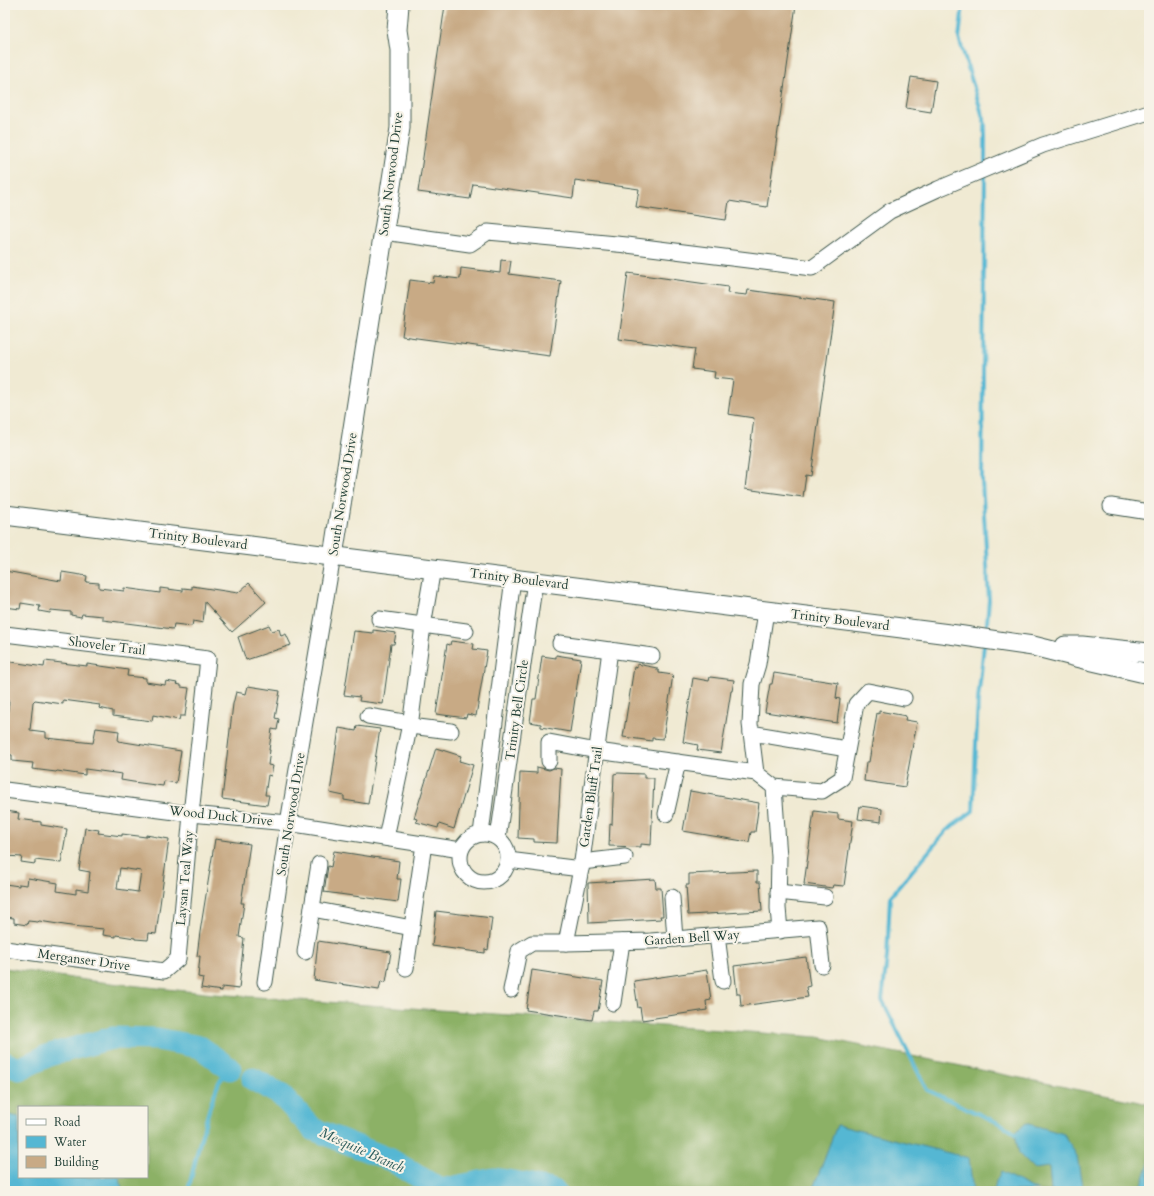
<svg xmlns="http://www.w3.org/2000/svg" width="1154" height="1196" viewBox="0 0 1154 1196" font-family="Cardo,serif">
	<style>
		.forest { fill: #8cb166; stroke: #56774d; fill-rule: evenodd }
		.water { fill: #55b7d3; stroke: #3a7a84 }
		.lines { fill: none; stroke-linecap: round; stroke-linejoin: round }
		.stream { stroke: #55b7d3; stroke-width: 4 }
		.river { stroke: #55b7d3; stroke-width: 23 }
		.building { fill: #c8aa85; fill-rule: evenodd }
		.minor-casing { stroke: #3e574c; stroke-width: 17 }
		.major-casing { stroke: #3e574c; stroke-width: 21 }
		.minor { stroke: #fff; stroke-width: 15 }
		.major { stroke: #fff; stroke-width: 19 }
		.labels { text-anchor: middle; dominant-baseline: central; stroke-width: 4; stroke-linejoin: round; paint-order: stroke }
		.street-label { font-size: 13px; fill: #1f3d34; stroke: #f7f3e8 }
		.water-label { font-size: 14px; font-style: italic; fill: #2c5c5c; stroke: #f7f3e8 }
	</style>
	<rect width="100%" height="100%" fill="#f7f3e8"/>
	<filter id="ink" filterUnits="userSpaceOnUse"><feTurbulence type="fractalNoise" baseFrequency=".025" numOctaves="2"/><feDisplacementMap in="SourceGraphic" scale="8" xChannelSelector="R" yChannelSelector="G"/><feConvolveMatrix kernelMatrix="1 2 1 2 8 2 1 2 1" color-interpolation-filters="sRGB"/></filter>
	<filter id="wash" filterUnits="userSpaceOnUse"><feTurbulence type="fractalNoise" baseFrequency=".012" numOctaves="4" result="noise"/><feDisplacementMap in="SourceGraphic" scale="16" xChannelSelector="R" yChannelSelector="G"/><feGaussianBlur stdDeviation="0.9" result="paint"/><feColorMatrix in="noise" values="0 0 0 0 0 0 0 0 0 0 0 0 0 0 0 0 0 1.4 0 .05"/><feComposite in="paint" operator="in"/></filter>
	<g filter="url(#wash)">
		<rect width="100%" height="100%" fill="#f0ead3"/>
		<path class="forest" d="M5,968L92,981L214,994L818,1037L1149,1104V1191H5ZM19,1107H147V1177H19Z"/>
		<g class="water">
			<path d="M5,1114L19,1117V1177H120L122,1191H5Z"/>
			<path d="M1026,1123L1064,1134L1077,1156L1083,1191H1051L1049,1167L1034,1169L1019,1154L1015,1133Z"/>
			<path d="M837,1125L969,1158L973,1191H812Z"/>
			<path d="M1149,1162V1191H1140Z"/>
			<path d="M1001,1172L1038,1191H994L996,1181Z"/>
		</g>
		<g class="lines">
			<g class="stream">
				<path d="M963,5L959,38L985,124V166"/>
				<path d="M985,173L982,480L989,600L986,634"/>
				<path d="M984,645L978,700L973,811L947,830L890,897L887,957L882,1000L927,1090L1003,1125L1019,1136"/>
				<path d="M188,1191L200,1141L211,1103L219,1082L230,1069"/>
				<path d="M438,1191L441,1190"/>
			</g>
			<g class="river">
				<path d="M5,1063L19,1069L49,1055L112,1038L157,1039L200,1047L230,1069"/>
				<path d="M253,1079L281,1095L313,1129L391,1160L441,1190L494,1179L526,1184L554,1191"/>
			</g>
		</g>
		<g id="blocks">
			<g class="building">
				<path d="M445,5H796L767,207L729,201L726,220L636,207L639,189L575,180L573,198L473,184L470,199L418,192Z"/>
				<path d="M911,77L936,81L931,112L906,108Z"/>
				<path d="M501,260L511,261L509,274L561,281L550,356L402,336L410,280L433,283L434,276L460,279L461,268L500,273Z"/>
				<path d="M628,273L728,287L727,293L747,295L748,290L835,302L811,476L806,475L803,497L745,489L754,418L728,414L733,380L714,378L715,372L692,369L695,349L619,339Z"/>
				<path d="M5,571L61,581L62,572L87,576L86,582L99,583V588L124,591V588L160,593V588L183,591V588L192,589V586L238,593L249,583L266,602L232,632L205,602L203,623L193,621L192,626L174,624L173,629L103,620V616L82,614L81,617L71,615V612L51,610L50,613L39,611L40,606L21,603L20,609L5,607Z"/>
				<path d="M269,625L272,631L279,629L281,636L286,634L291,645L246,660L238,637Z"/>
				<path d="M373,630L396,633L394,644H391L383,704L359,701L360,697L344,695L354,631L373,633Z"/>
				<path d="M451,641L474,644L473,649L487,651L476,716L467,714L466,718L436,714L447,644L450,645Z"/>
				<path d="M556,655L581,659L570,732L541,727V724L530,722L533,699H536L542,656L556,658Z"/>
				<path d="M5,661L44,667L45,661L87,666V664L128,670L127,676L146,678V682L165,685L166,681L177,683L176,684L181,685V687L189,688L185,716H180L179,720L153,715L152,721L113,716V711L99,708L100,705L63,700V704L35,700L33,702L30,730L46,732V738L93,743L96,728L119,731L118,741L181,751L176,783L164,781L163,786L133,782L121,780L122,774L85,769V775L57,771L56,772L32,769L33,763L12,761V755L6,754V750H5V736L9,701H5Z"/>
				<path d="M637,664L657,668V670L659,671V673L673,675L663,739L652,738V741L623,737L634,667L637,668Z"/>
				<path d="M774,673L838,683L836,698L840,699L837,723L765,712L770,684H772Z"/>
				<path d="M710,677L734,680L732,691H731L721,753L697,750L698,745L683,742L693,678L709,681Z"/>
				<path d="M248,686L280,691L275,718L279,719L277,730L272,729L269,750H270L268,765L273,766L271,776L268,775L265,795H269L267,805L222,799L233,704L236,692L246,694Z"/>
				<path d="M879,711L906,716L905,720L917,722L905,787L864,781L866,762H869L877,713L879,714Z"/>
				<path d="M357,726L380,729L368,804L344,800V796L330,793L339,728L356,731Z"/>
				<path d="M436,748L461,756L459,761L473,765L454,829L439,824L438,828L416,822L417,819L414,818Z"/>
				<path d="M537,767L549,770L554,768L561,769L557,843L534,842V839L518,838L520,772L537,773Z"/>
				<path d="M618,773L644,774V778H654L651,845L641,844V847L609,846L610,824L612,825L614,774Z"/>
				<path d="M690,791L759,803L755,832H751L749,842L683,831Z"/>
				<path d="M860,806L882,809L881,822L858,819Z"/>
				<path d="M6,811L19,813L18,819L41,822V825L67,829L61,863L35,860V864L21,862L22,857L5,856Z"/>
				<path d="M814,811L838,814V819L853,821L844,886L833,885L832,888L804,884Z"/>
				<path d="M85,828L99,830L98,833L122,836V834L146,837V835L169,839L156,934L149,933L148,940L135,939V938L116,935V937L103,935L104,929L71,926L39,921L38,922L28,921L27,925L14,923V918L5,917V884L19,886V884L27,885L28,878L58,883L57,891L76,894V889L88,891L90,872L79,870ZM120,868L141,871L138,892L117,889Z"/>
				<path d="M215,839L250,844L241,903H244L239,937L244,938L239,989L222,987V991L201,988L203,978L198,977L200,956H197L200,932Z"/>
				<path d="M334,851L399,861L397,879H401L398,902L324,892L328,866L331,867Z"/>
				<path d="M757,871V882H760L762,911L688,915L686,885H689V874Z"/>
				<path d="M655,879L656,888H661L663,916H660L661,919L589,923L588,883Z"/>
				<path d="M436,911L492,918L488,950L485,949V953L432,946Z"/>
				<path d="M318,941L391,952L386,982L381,981L379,990L314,980Z"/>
				<path d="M806,957L810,986L806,987L808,997L741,1006L740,994H737L734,966Z"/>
				<path d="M532,970L603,981L598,1011H594L592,1020L526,1010Z"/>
				<path d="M707,970L711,1000L706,1001L707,1010L642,1020L640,1007L638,1008L634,981Z"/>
			</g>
		</g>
	</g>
	<g filter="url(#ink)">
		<use href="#blocks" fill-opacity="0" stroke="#3e574c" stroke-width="1"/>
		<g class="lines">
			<g class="minor-casing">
				<g id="minor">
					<path d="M384,232L470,244L488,232L627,245L812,268L890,211L938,189L1043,145L1149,112"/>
					<path d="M1111,506L1149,512"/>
					<path d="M379,619L466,631"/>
					<path d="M5,634L208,659L191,814L178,959L164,971L5,949"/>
					<path d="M560,643L652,656"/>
					<path d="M368,716L410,723"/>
					<path d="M410,726L451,731"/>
					<path d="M751,733L847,749"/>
					<path d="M549,761V742L597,751L756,773L774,787L822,791L842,778L856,704L868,691L904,698"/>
					<path d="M756,773L750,724L752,684L758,664L766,611"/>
					<path d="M774,787L779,857L778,908L780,931"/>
					<path d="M5,790L191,814L288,823L461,850"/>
					<path d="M666,814L678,762"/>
					<circle cx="484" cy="858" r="24"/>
					<path d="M481,834L513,578"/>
					<path d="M386,838L411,719L423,626L433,568"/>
					<path d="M498,838L535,581"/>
					<path d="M508,860L581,869"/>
					<path d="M582,862L625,857"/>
					<path d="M778,892L825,897"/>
					<path d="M672,897L675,939"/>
					<path d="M312,909L412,928"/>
					<path d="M717,936L723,981"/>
					<path d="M566,943L581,869L610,650"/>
					<path d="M305,952L319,864"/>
					<path d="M406,968L424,844"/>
					<path d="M265,982L288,823L333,556"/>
					<path d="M511,990L519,951L532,943H566L651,941L818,927L822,965"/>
					<path d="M613,1003L622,942"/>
				</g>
			</g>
			<g class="major-casing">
				<g id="major">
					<path d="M5,515L957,635L1033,646L1093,661L1149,674"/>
					<path d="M333,556L400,128V50L397,30L399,5"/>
					<path d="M1065,646H1082L1149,653"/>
				</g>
			</g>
			<use href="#minor" class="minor"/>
			<use href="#major" class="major"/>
		</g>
	</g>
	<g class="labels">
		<g class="street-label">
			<text transform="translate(391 174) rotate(-83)">South Norwood Drive</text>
			<text transform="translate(343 494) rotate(-81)">South Norwood Drive</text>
			<text transform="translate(198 539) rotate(7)">Trinity Boulevard</text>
			<text transform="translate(519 579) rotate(7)">Trinity Boulevard</text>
			<text transform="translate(840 620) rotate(7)">Trinity Boulevard</text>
			<text transform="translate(107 646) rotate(7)">Shoveler Trail</text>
			<text transform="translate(517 710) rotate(-82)">Trinity Bell Circle</text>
			<text transform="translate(591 797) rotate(-82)">Garden Bluff Trail</text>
			<text transform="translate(291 814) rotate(-81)">South Norwood Drive</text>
			<text transform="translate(221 816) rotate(6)">Wood Duck Drive</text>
			<text transform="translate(185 878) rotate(-85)">Laysan Teal Way</text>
			<text transform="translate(692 938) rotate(-4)">Garden Bell Way</text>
			<text transform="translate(84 960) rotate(8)">Merganser Drive</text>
		</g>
		<g class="water-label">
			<text transform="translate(362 1150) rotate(24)">Mesquite Branch</text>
		</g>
	</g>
	<rect width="1154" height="1196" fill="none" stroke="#f7f3e8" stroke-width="20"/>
	<rect x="18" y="1106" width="130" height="72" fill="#f7f3e8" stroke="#a1aaa0"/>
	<rect x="26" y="1119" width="20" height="6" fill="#ffffff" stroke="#a1aaa0"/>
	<text x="54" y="1126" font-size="12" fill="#1f3d34">Road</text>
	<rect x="26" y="1136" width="20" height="12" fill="#55b7d3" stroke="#a1aaa0"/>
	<text x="54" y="1146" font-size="12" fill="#1f3d34">Water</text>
	<rect x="26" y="1156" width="20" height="12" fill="#c8aa85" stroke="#a1aaa0"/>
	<text x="54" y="1166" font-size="12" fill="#1f3d34">Building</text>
</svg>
